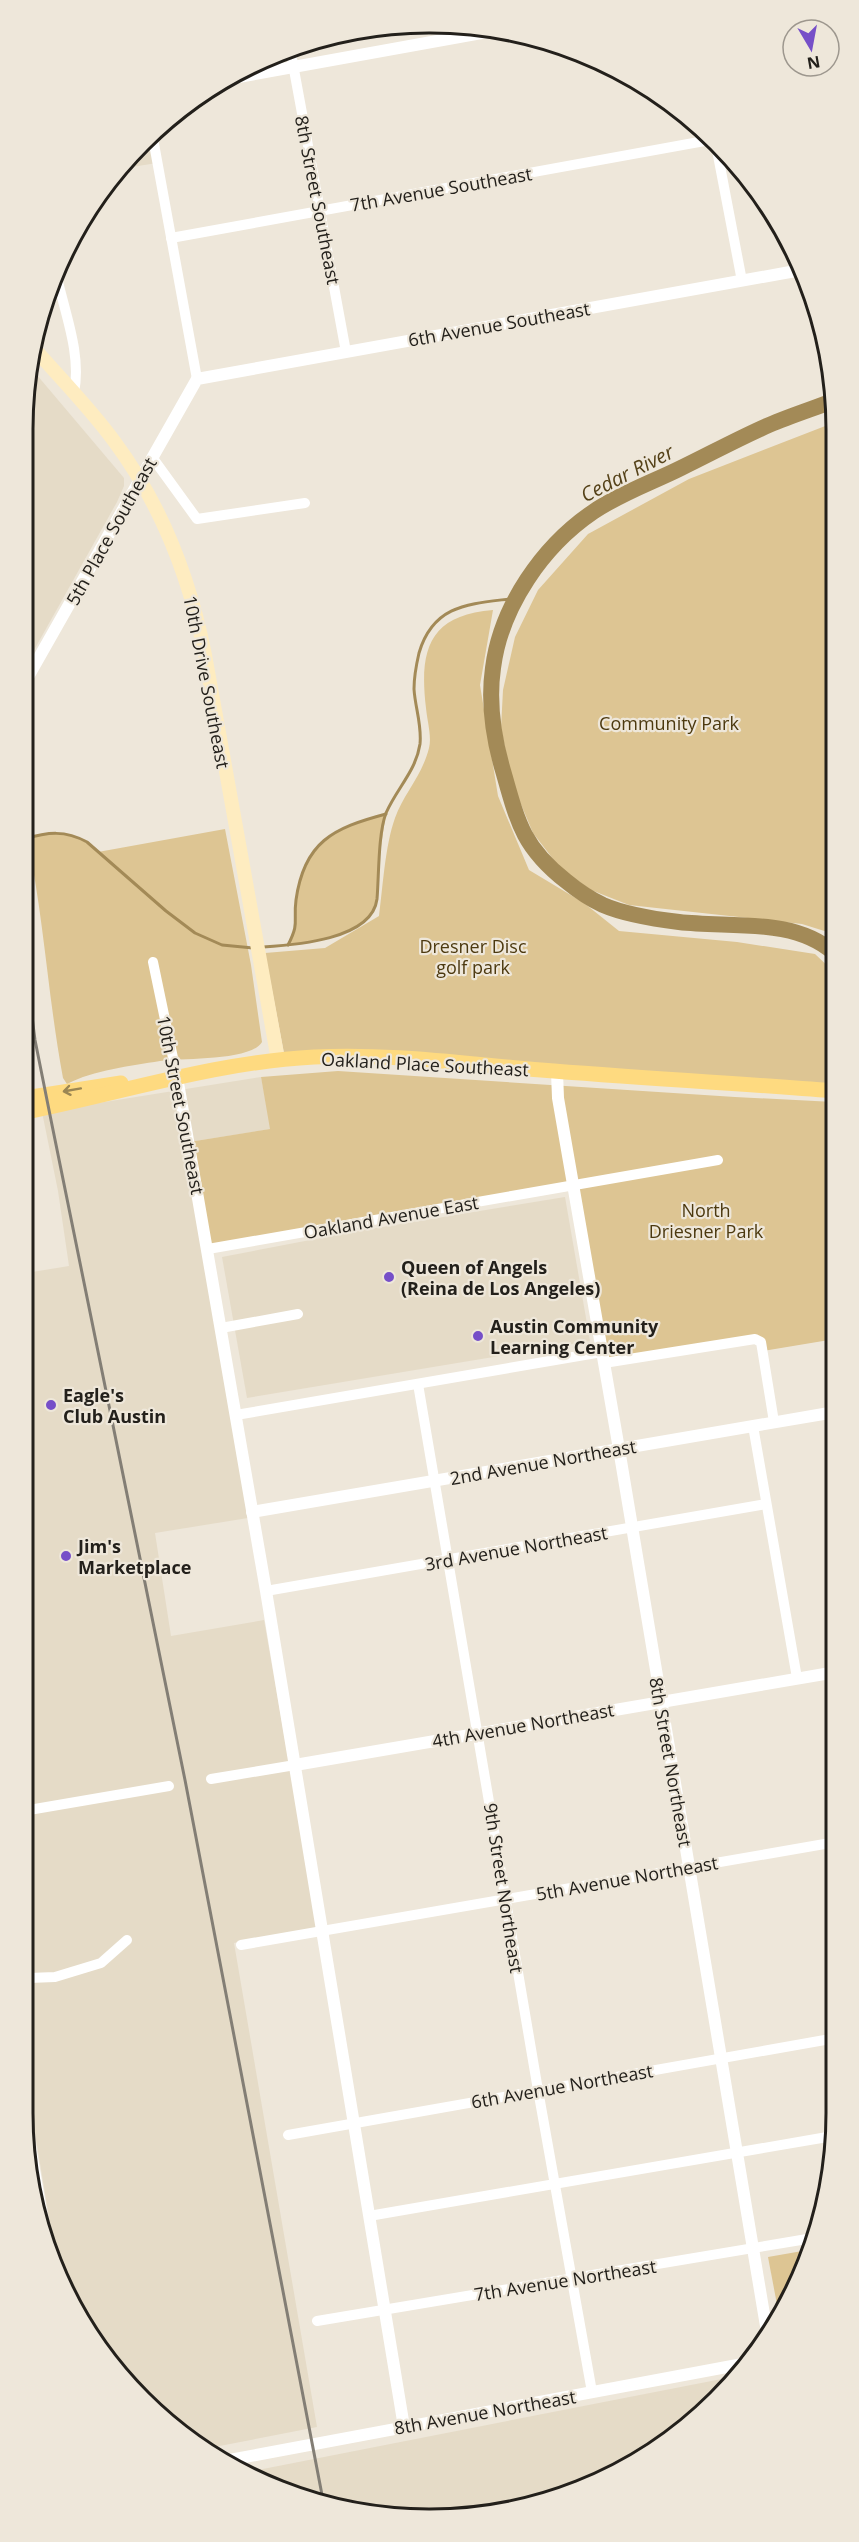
<svg xmlns="http://www.w3.org/2000/svg" width="859" height="2542" viewBox="0 0 859 2542" font-family="'Open Sans',sans-serif">
	<style>
		.built { fill: #e5dbc7 }
		.green { fill: #ddc593 }
		.lines { fill: none; stroke-linecap: round; stroke-linejoin: round }
		.stream { stroke: #a38a57; stroke-width: 3 }
		.river { stroke: #a38a57; stroke-width: 16 }
		.minor { stroke: #fff; stroke-width: 10 }
		.tertiary { stroke: #fff; stroke-width: 12 }
		.secondary { stroke: #feecc0; stroke-width: 14 }
		.primary { stroke: #feda80; stroke-width: 15 }
		.rail { stroke: #837e75; stroke-width: 3 }
		.oneway { stroke: #9b8653 }
		.poi-dot { fill: #764fc8; stroke: #eee7da; stroke-width: 2 }
		.labels { text-anchor: middle; dominant-baseline: central; stroke-width: 4.5; stroke-linejoin: round; paint-order: stroke }
		.street-label { font-size: 18px; fill: #23201b; stroke: #eee7da }
		.park-label { font-size: 18px; fill: #4c390f; stroke: #eee7da }
		.poi-label { font-size: 18px; font-weight: bold; fill: #23201b; stroke: #eee7da; text-anchor: start }
		.water-label { font-size: 20px; font-style: italic; fill: #554219; stroke: #eee7da }
		.rim { fill: none; stroke: #23201b; stroke-width: 3 }
	</style>
	<rect width="100%" height="100%" fill="#eee7da"/>
	<g class="built">
		<path d="M152,133L157,163L119,169Z"/>
		<path d="M31,368L124,478V486L117,502L24,668L23,430Z"/>
		<path d="M261,1077L271,1129L189,1142L248,1518L155,1533L171,1636L264,1620L318,1928L234,1943L317,2427L204,2449L182,2436L124,2381L59,2278L30,2103L26,1273L69,1266L58,1191L42,1112Z"/>
		<path d="M565,1197L590,1341L247,1398L222,1257L352,1232Z"/>
		<path d="M737,2376L718,2400L656,2451L534,2506L456,2519L377,2516L249,2477L242,2473Z"/>
	</g>
	<g class="green">
		<path d="M833,423L834,934L802,924L629,905L591,890L560,868L533,833L512,783L501,728L503,690L515,637L538,590L588,534L689,479Z"/>
		<path d="M493,610L480,685L498,796L529,870L584,903L619,931L737,942L815,954L834,972V1086L284,1053L265,953L325,948L379,916C383,886 385,846 395,818C404,793 422,776 429,748C432,737 427,720 426,708C419,650 429,615 493,610Z"/>
		<path d="M386,814C383,833 380,851 378,870C377,882 379,896 375,907C365,934 313,942 288,945C300,922 293,922 296,900C304,842 333,828 386,814Z"/>
		<path d="M225,829L251,965L262,1042C251,1061 182,1058 160,1061C130,1066 94,1070 67,1084L63,1078C48,998 44,917 27,838C55,830 76,832 98,852Z"/>
		<path d="M338,1071L735,1097L834,1102L835,1339L763,1351L761,1342L604,1363L574,1185L208,1249L189,1142L270,1129L261,1077Z"/>
		<path d="M808,2250L779,2315L768,2257Z"/>
	</g>
	<g class="lines">
		<g class="stream">
			<path d="M24,839C48,832 65,830 87,842L166,911L195,933L222,945L253,948"/>
			<path d="M288,945C300,922 293,922 296,900C304,842 333,828 386,814"/>
			<path d="M263,947C294,945 372,940 377,899C379,876 378,834 386,813C397,788 416,771 420,744C422,725 415,707 414,689C414,677 416,666 419,653C434,602 473,604 517,598"/>
		</g>
		<path class="river" d="M833,401C812,409 790,416 769,425C739,438 710,454 681,468C653,482 619,494 593,512C543,546 501,606 493,668C488,703 494,741 504,774C518,824 524,848 566,881C577,890 590,899 603,905C626,915 654,919 679,922C729,928 794,917 834,953"/>
		<g class="minor">
			<path d="M290,48L346,352"/>
			<path d="M152,133L197,379"/>
			<path d="M716,145L742,281"/>
			<path d="M171,238L710,140"/>
			<path d="M56,273C64,311 82,354 74,393"/>
			<path d="M152,457L197,519L305,503"/>
			<path d="M153,962L177,1077"/>
			<path d="M208,1249L718,1160"/>
			<path d="M221,1328L298,1314"/>
			<path d="M604,1363L755,1339L761,1342L774,1422"/>
			<path d="M418,1384L538,2090L592,2392"/>
			<path d="M236,1415L602,1352"/>
			<path d="M753,1426L797,1678"/>
			<path d="M266,1591L766,1504"/>
			<path d="M211,1779L295,1765"/>
			<path d="M29,1810L169,1786"/>
			<path d="M241,1945L836,1842"/>
			<path d="M29,1978L55,1977L101,1963L127,1940"/>
			<path d="M288,2135L836,2038"/>
			<path d="M369,2216L833,2136"/>
			<path d="M317,2321L813,2238"/>
		</g>
		<g class="tertiary">
			<path d="M222,80L498,30"/>
			<path d="M24,684L197,379L801,270"/>
			<path d="M557,1072L558,1098L619,1449L768,2338"/>
			<path d="M177,1077L266,1591L404,2427"/>
			<path d="M252,1512L835,1412"/>
			<path d="M295,1765L836,1672"/>
			<path d="M30,2146L47,2246"/>
			<path d="M224,2461L748,2363"/>
		</g>
		<path class="secondary" d="M33,347C60,378 90,408 114,441C161,504 190,579 205,655L278,1060"/>
		<g class="primary">
			<path d="M25,1098L121,1083"/>
			<path d="M26,1112C121,1093 216,1062 314,1057C389,1053 466,1064 541,1070C638,1078 737,1083 834,1091"/>
		</g>
		<path class="rail" d="M25,963L35,1040L51,1120L185,1780L323,2500"/>
	</g>
	<defs><path id="oneway-shaft" d="M-6 0H5M1.5-3L5.5 0L1.5 3" fill="none" stroke-width="1.6" stroke-linecap="round" stroke-linejoin="round" transform="scale(1.5)"/></defs>
	<use class="oneway" href="#oneway-shaft" transform="translate(72 1090) rotate(170)"/>
	<g class="poi-dot">
		<circle cx="389" cy="1277" r="6"/>
		<circle cx="478" cy="1336" r="6"/>
		<circle cx="51" cy="1405" r="6"/>
		<circle cx="66" cy="1556" r="6"/>
	</g>
	<g class="labels">
		<g class="street-label">
			<text transform="translate(441 189) rotate(-10)">7th Avenue Southeast</text>
			<text transform="translate(318 200) rotate(79)">8th Street Southeast</text>
			<text transform="translate(499 324) rotate(-10)">6th Avenue Southeast</text>
			<text transform="translate(111 531) rotate(-61)">5th Place Southeast</text>
			<text transform="translate(207 682) rotate(79)">10th Drive Southeast</text>
			<text transform="translate(425 1064) rotate(3)">Oakland Place Southeast</text>
			<text transform="translate(181 1105) rotate(79)">10th Street Southeast</text>
			<text transform="translate(391 1217) rotate(-10)">Oakland Avenue East</text>
			<text transform="translate(543 1462) rotate(-10)">2nd Avenue Northeast</text>
			<text transform="translate(516 1548) rotate(-10)">3rd Avenue Northeast</text>
			<text transform="translate(523 1725) rotate(-10)">4th Avenue Northeast</text>
			<text transform="translate(671 1762) rotate(80)">8th Street Northeast</text>
			<text transform="translate(627 1878) rotate(-10)">5th Avenue Northeast</text>
			<text transform="translate(504 1888) rotate(81)">9th Street Northeast</text>
			<text transform="translate(562 2086) rotate(-10)">6th Avenue Northeast</text>
			<text transform="translate(565 2280) rotate(-9)">7th Avenue Northeast</text>
			<text transform="translate(485 2412) rotate(-10)">8th Avenue Northeast</text>
		</g>
		<g class="park-label">
			<text x="669" y="723">Community Park</text>
			<text x="473" y="946">Dresner Disc<tspan x="473" dy="21">golf park</tspan></text>
			<text x="706" y="1210">North<tspan x="706" dy="21">Driesner Park</tspan></text>
		</g>
		<g class="poi-label">
			<text x="401" y="1267">Queen of Angels<tspan x="401" dy="21">(Reina de Los Angeles)</tspan></text>
			<text x="490" y="1326">Austin Community<tspan x="490" dy="21">Learning Center</tspan></text>
			<text x="63" y="1395">Eagle's<tspan x="63" dy="21">Club Austin</tspan></text>
			<text x="78" y="1546">Jim's<tspan x="78" dy="21">Marketplace</tspan></text>
		</g>
		<g class="water-label">
			<text transform="translate(627 473) rotate(-27)">Cedar River</text>
		</g>
	</g>
	<path d="M0 0H859V2542H0ZM429 33H430A396 396 0 0 1 826 429V2113A396 396 0 0 1 430 2509H429A396 396 0 0 1 33 2113V429A396 396 0 0 1 429 33Z" fill="#eee7da" fill-rule="evenodd"/>
	<path class="rim" d="M429 33H430A396 396 0 0 1 826 429V2113A396 396 0 0 1 430 2509H429A396 396 0 0 1 33 2113V429A396 396 0 0 1 429 33Z"/>
	<g transform="translate(811 48) rotate(170)"><circle r="28" fill="#eee7da" stroke="#9d978e" stroke-width="1.5"/>
	<path d="M0-4.5L10 22L0 15L-10 22Z" fill="#764fc8"/>
	<text y="-9" font-size="16" font-weight="bold" text-anchor="middle" fill="#23201b">N</text>
	</g>
</svg>
